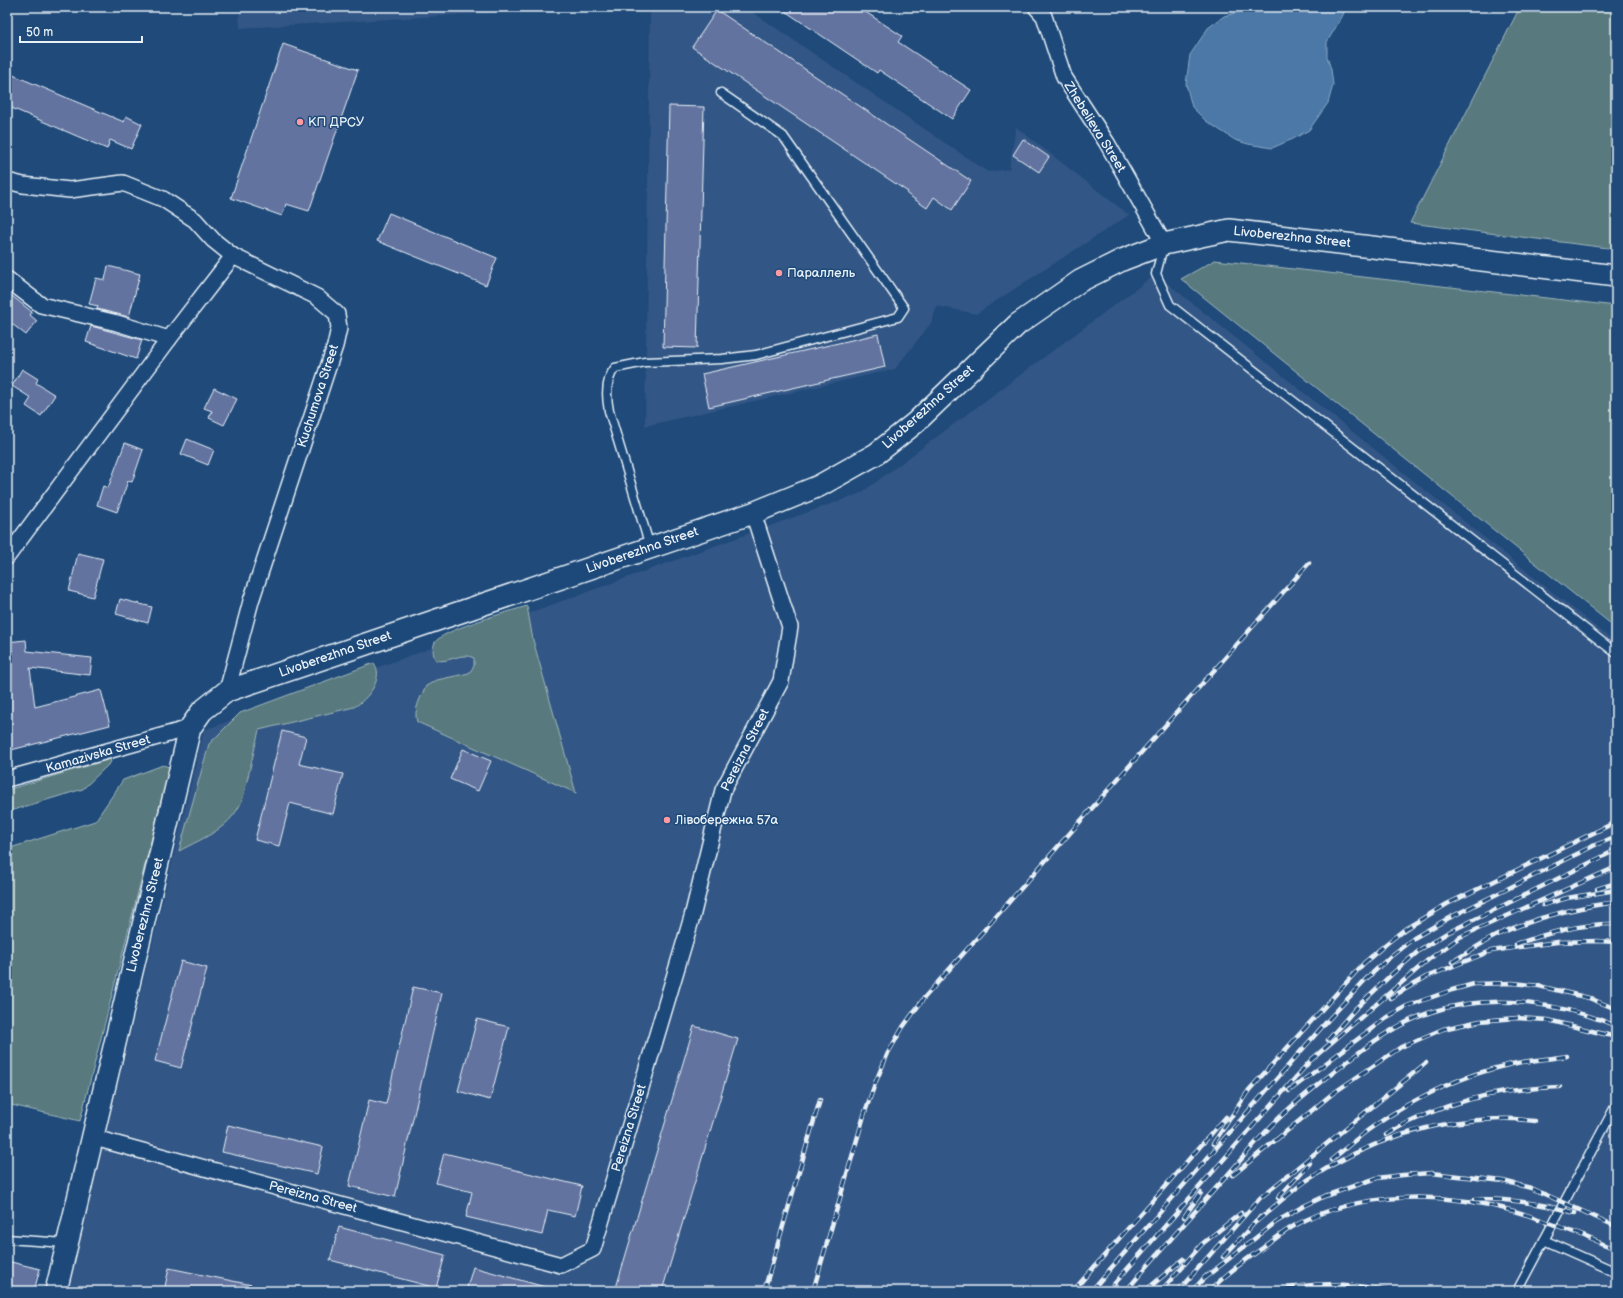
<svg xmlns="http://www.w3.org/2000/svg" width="1623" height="1298" viewBox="0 0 1623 1298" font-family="'Balsamiq Sans',sans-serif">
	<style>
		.built { fill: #335685 }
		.green { fill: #597a7e; stroke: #a0b6bb }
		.water { fill: #4b78a6; stroke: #8aa8c7 }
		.building { fill: #6373a0; stroke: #e8f1f8 }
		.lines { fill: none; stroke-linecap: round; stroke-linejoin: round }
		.service-casing { stroke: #e8f1f8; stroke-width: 11 }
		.minor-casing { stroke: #e8f1f8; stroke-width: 18 }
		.secondary-casing { stroke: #e8f1f8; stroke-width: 24 }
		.service { stroke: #1f4a7a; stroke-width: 8 }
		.minor { stroke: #1f4a7a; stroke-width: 15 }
		.secondary { stroke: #1f4a7a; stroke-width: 21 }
		.rail-casing { stroke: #e8f1f8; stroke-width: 4.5 }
		.rail { stroke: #1f4a7a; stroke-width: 3; stroke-dasharray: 9; stroke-linecap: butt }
		.poi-dot { fill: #ff9aa2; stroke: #1f4a7a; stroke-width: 1.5 }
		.labels { text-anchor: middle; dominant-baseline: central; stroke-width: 3; stroke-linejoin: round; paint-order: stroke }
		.poi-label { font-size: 13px; fill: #e8f1f8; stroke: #1f4a7a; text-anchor: start }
		.street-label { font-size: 13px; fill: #e8f1f8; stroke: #1f4a7a }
	</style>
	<rect width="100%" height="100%" fill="#1f4a7a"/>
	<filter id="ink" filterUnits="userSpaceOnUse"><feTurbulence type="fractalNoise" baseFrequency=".025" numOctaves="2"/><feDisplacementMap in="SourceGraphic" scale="8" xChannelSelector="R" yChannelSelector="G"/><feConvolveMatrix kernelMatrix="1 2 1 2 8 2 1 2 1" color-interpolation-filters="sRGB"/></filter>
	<g filter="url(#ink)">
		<g class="built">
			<path d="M239,7H510L509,12L240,28Z"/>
			<path d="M650,7H745L988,172L1009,169L1016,127L1129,215L976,314L937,306L931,323L895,369L645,426Z"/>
			<path d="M1156,274L1616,643V1291H68L204,730L861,493Z"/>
		</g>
		<g class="green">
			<path d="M1520,7H1616V249L1410,223Z"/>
			<path d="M1215,260L1616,306V628L1181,279Z"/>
			<path d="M527,606L533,640L576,793L417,722C413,709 421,697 426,686L437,680L469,673L474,666V658C461,651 448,664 436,660C432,655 432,644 437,640C449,628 508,612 527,606Z"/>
			<path d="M374,663C385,678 367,700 354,707L259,730L243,798C232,828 205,837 179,851L209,744L240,713Z"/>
			<path d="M110,759L111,762L83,789L7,812V790Z"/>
			<path d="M163,765L169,767L168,774L80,1121L7,1104V849L95,821L123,780Z"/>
		</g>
		<path class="water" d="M1257,7H1346L1343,15L1327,42V57L1331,69L1333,85L1328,103L1309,130L1293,139L1272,148L1248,144L1235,140L1206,121L1192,107L1186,84L1190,55L1208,28L1224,16Z"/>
		<g class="building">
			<path d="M779,7H858L902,36L898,42L971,90L952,119L879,70L877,73Z"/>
			<path d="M717,10L971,181L952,210L934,197L927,208L907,194L908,192L692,47Z"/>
			<path d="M283,44L358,70L309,211L286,204L282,216L231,198Z"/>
			<path d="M13,75L124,122L126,116L142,124L131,149L110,140L107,149L7,106V89Z"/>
			<path d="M669,106L704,107L697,348L663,347Z"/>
			<path d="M1023,139L1049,157L1039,172L1013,155Z"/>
			<path d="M389,213L497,258L486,285L377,241Z"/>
			<path d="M108,266L140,274L129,317L97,309L98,306L89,304L96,278L105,280Z"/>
			<path d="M7,292L32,312L30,315L37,321L26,335L7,320Z"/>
			<path d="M91,326L142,340L136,359L86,342Z"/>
			<path d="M878,334L885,367L709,407L702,374Z"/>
			<path d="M22,369L38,379L36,383L55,395L41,416L26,406L31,398L12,386Z"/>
			<path d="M214,388L237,399L224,425L209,418L212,411L204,408Z"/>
			<path d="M187,439L214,450L208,465L181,454Z"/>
			<path d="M125,443L143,450L132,482L128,481L117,512L97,505L103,486L108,488Z"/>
			<path d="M78,553L103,559L93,597L69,591Z"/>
			<path d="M120,599L152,607L148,623L116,614Z"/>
			<path d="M26,640L27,651L92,658L90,675L30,668L35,707L101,690L110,725L7,751V642Z"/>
			<path d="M282,731L306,737L299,764L343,774L333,814L290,803L279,846L255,840Z"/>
			<path d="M463,749L491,761L478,791L450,779Z"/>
			<path d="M181,961L207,968L181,1068L155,1061Z"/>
			<path d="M413,987L442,993L395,1197L349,1186L369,1100L386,1104Z"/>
			<path d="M477,1019L509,1027L490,1100L458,1091Z"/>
			<path d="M694,1026L738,1039L662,1291H615Z"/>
			<path d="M228,1125L323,1147L317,1174L222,1152Z"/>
			<path d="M444,1153L582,1186L575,1216L548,1210L542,1235L466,1217L472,1192L436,1183Z"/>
			<path d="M339,1227L445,1255L436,1288L330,1260Z"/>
			<path d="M7,1261L40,1269L34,1291H7Z"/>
			<path d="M473,1267L545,1287V1291H466Z"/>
			<path d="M169,1268L252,1285L251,1291H164Z"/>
		</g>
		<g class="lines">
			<g class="service-casing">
				<g id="service">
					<path d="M1163,247L1156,274L1170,305L1616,653"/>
					<path d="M650,547L609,411C606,396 605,380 615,368L645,362L722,359L756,355L898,317L904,308L783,136L721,93"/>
					<path d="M7,1239L66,1243"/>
					<path d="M1544,1240L1616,1272"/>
					<path d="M1517,1291L1616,1105"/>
				</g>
			</g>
			<g class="minor-casing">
				<g id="minor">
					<path d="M1036,7L1044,16L1064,77L1107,143L1164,244"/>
					<path d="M7,181L23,185L70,190L123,183L163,199L195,220L213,240L233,256"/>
					<path d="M7,279L41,305L117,323L169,339"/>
					<path d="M7,557L169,339L233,256L317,297L337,314L339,328L335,346L251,601L227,691"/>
					<path d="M7,779L190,728"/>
					<path d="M91,1137L561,1265L593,1249L692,917L723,790L781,681L790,627L753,513"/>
				</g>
			</g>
			<g class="secondary-casing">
				<path id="secondary" d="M56,1291L190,728L202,711L227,691L753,513L819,486L876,454L915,423L1018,324L1080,281L1122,260L1164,244L1229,230L1616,276"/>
			</g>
			<use href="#service" class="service"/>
			<use href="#minor" class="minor"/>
			<use href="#secondary" class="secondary"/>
			<g class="rail-casing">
				<g id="rail">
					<path d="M1597,889L1616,883"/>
					<path d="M1543,905L1567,898L1616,890"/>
					<path d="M1516,944C1549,933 1581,923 1616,924"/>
					<path d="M1452,962C1469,952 1487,939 1506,931C1541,916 1578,907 1616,902"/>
					<path d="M1390,998L1426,977L1491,951L1557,942L1597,941L1616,942"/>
					<path d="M1328,1040L1355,1009L1392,974L1421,949L1447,933L1616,850"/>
					<path d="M1289,1091L1387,1017L1407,1006L1452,990L1474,984L1513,983L1539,986L1589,998L1616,1009"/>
					<path d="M1386,1135C1438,1103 1500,1088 1560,1087"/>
					<path d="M1213,1144L1249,1090L1364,963L1386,944L1405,929L1447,904L1616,822"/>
					<path d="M1331,1160C1345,1149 1359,1136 1374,1126C1416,1097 1462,1075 1512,1064C1530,1060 1549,1059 1567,1056"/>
					<path d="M1233,1175L1332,1094L1401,1047L1443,1029L1480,1021L1517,1018L1548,1020L1616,1037"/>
					<path d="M1278,1198L1310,1163"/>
					<path d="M1475,1199C1509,1199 1543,1203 1575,1213"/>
					<path d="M1184,1217L1201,1193"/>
					<path d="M1257,1221C1274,1207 1291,1191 1309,1179C1368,1141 1429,1120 1499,1119C1511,1118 1523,1120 1535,1121"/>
					<path d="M1223,1257L1260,1217"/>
					<path d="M1203,1279L1276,1222L1302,1207L1325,1196L1377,1178L1403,1175L1431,1173L1503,1181L1531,1188L1613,1225"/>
					<path d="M764,1291L820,1100"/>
					<path d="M813,1291L865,1112L876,1081L888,1053L903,1027L924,998L1309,563"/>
					<path d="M1073,1291L1226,1117"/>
					<path d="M1091,1291L1329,1019L1365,980L1391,956L1414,938L1447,919L1595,845L1616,837"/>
					<path d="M1108,1291L1311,1060L1428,960L1460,937L1616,867"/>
					<path d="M1126,1291C1158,1253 1191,1216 1224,1179C1241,1160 1257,1140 1275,1122C1296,1101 1320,1083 1343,1065C1370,1043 1398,1023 1431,1012C1490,993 1560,1002 1616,1026"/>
					<path d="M1145,1291L1183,1259"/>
					<path d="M1161,1291L1202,1244L1241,1213"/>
					<path d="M1178,1291L1260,1198L1426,1063"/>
					<path d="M1192,1291L1206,1276"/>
					<path d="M1210,1291C1225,1274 1246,1260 1264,1247C1274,1240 1283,1232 1294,1226C1359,1190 1444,1192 1514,1211C1549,1221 1582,1236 1616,1249"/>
					<path d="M1278,1291C1314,1281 1351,1283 1387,1291"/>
				</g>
			</g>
			<use href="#rail" class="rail"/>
		</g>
	</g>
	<g class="poi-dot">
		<circle cx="300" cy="122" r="4"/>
		<circle cx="779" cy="273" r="4"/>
		<circle cx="667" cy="820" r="4"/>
	</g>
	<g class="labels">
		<g class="poi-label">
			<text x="308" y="122">КП ДРСУ</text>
			<text x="787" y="273">Параллель</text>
			<text x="675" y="820">Лівобережна 57а</text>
		</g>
		<g class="street-label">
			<text transform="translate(1095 127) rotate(58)">Zhebelieva Street</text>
			<text transform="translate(1292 237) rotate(6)">Livoberezhna Street</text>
			<text transform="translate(318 396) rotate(-72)">Kuchumova Street</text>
			<text transform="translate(928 407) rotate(-42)">Livoberezhna Street</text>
			<text transform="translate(642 550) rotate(-19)">Livoberezhna Street</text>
			<text transform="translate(335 654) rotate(-19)">Livoberezhna Street</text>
			<text transform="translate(745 750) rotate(-63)">Pereizna Street</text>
			<text transform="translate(98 754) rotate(-16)">Kamazivska Street</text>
			<text transform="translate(145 915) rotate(-76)">Livoberezhna Street</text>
			<text transform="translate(629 1128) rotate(-73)">Pereizna Street</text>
			<text transform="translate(313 1197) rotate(15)">Pereizna Street</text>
		</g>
	</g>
	<rect width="1623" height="1298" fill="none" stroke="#1f4a7a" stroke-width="24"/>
	<rect x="12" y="12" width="1599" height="1274" fill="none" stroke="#e8f1f8" stroke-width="1.5" filter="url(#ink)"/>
	<path d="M20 36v6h122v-6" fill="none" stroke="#e8f1f8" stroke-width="2"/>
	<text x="26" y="36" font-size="12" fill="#e8f1f8" stroke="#1f4a7a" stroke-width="3" paint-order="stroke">50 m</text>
</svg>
